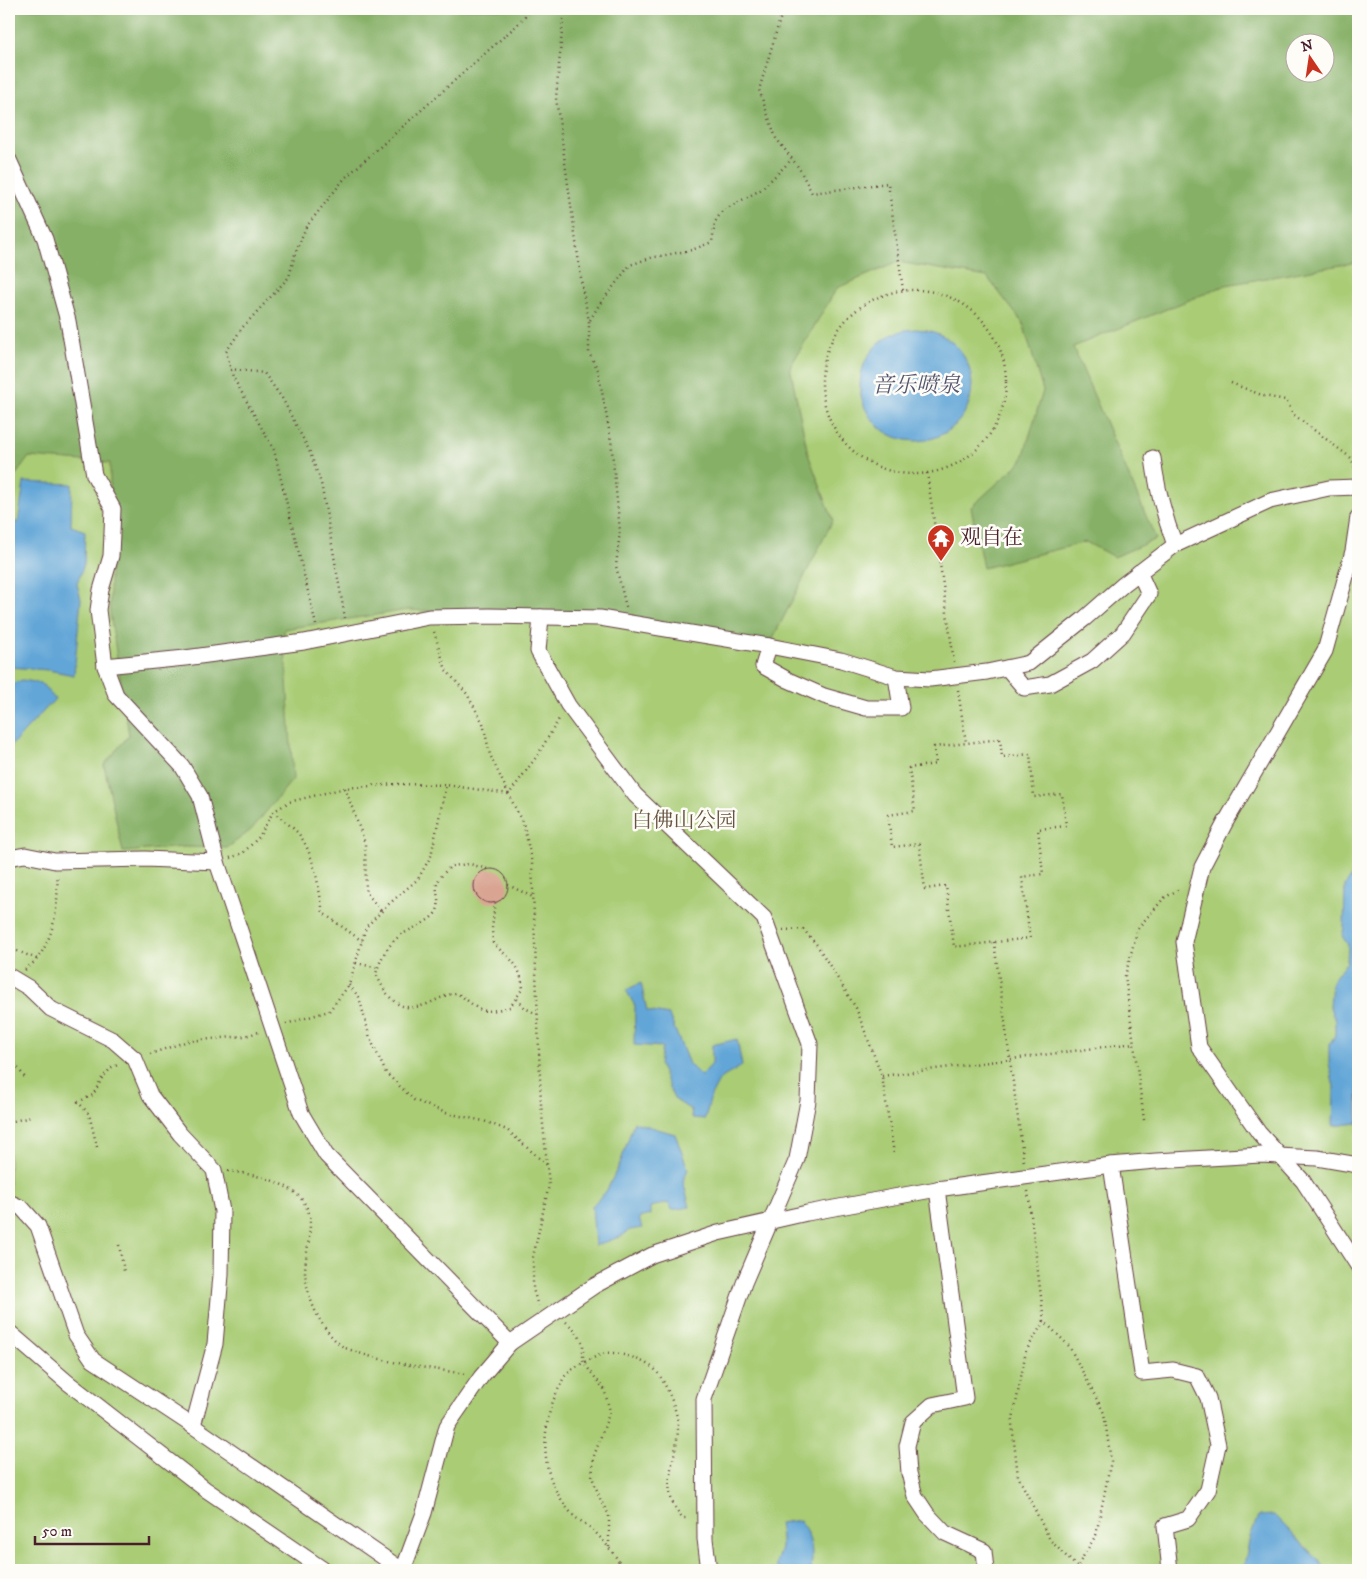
<svg xmlns="http://www.w3.org/2000/svg" width="1367" height="1579" viewBox="0 0 1367 1579" font-family="'IM FELL DW Pica','Noto Serif SC',serif">
	<style>
		.green { fill: #a9cc75; stroke: #7a7650; fill-rule: evenodd }
		.forest { fill: #86b066; stroke: #686848; fill-rule: evenodd }
		.water { fill: #62a6d7; stroke: #566281 }
		.building { fill: #d9a492 }
		.lines { fill: none; stroke-linecap: round; stroke-linejoin: round }
		.minor-casing { stroke: #633c42; stroke-width: 17 }
		.path { stroke: #633c42; stroke-width: 2.5; stroke-dasharray: 1 4; stroke-linecap: butt }
		.minor { stroke: #fff; stroke-width: 15 }
		.labels { text-anchor: middle; dominant-baseline: central; stroke-width: 5; stroke-linejoin: round; paint-order: stroke }
		.poi-label { font-size: 21px; fill: #4a1f2b; stroke: #fdfcf7; text-anchor: start }
		.park-label { font-size: 21px; fill: #665341; stroke: #fdfcf7 }
		.water-label { font-size: 22px; font-style: italic; fill: #545570; stroke: #fdfcf7 }
	</style>
	<rect width="100%" height="100%" fill="#fdfcf7"/>
	<filter id="ink" filterUnits="userSpaceOnUse"><feTurbulence type="fractalNoise" baseFrequency=".02" numOctaves="2"/><feDisplacementMap in="SourceGraphic" scale="10" xChannelSelector="R" yChannelSelector="G"/><feConvolveMatrix kernelMatrix="1 2 1 2 8 2 1 2 1" color-interpolation-filters="sRGB"/></filter>
	<filter id="wash" filterUnits="userSpaceOnUse"><feTurbulence type="fractalNoise" baseFrequency=".0096" numOctaves="4" result="noise"/><feDisplacementMap in="SourceGraphic" scale="20" xChannelSelector="R" yChannelSelector="G"/><feGaussianBlur stdDeviation="1.12" result="paint"/><feColorMatrix in="noise" values="0 0 0 0 0 0 0 0 0 0 0 0 0 0 0 0 0 1.4 0 .05"/><feComposite in="paint" operator="in"/></filter>
	<g filter="url(#wash)">
		<rect width="100%" height="100%" fill="#eee3c5"/>
		<path class="green" d="M9,9H1358V1570H9ZM1294,42H1324V72H1294Z"/>
		<path class="forest" d="M9,9H1358V262L1226,285L1073,347L1156,539L1114,557L1086,542L983,568L971,507L1022,461L1043,391L1023,323L987,277L898,262L837,288L790,367L808,454L833,520L769,646L600,618L408,610L284,629L293,779L251,830L227,848L184,847L123,852L104,765L129,735L110,613V463L29,457L9,484ZM1294,42H1324V72H1294Z"/>
		<g class="water">
			<circle cx="916" cy="385" r="56"/>
			<path d="M24,482L72,484L71,526L85,531L84,564L77,584L81,599L74,675L48,670L9,667V519L18,523Z"/>
			<path d="M22,680L41,683L55,699L9,748V685Z"/>
			<path d="M1352,875H1358V1123L1333,1126L1334,1087L1329,1063V1045L1335,1035V1021L1330,1007L1332,981L1347,962L1348,945L1342,936L1344,928L1345,886Z"/>
			<path d="M641,983L647,1011L669,1015L689,1064L701,1076L712,1064V1045L737,1039L742,1066L720,1079L711,1096L705,1119L692,1118L691,1110L674,1099L659,1064L662,1047L634,1045L635,1006L626,990Z"/>
			<path d="M634,1122L675,1134L688,1169L683,1181L690,1207L671,1210L669,1203L650,1207V1215L639,1218L642,1228L630,1230L622,1236L595,1246L592,1206L607,1190L621,1161Z"/>
			<path d="M1274,1515L1328,1570H1243L1250,1537L1258,1516Z"/>
			<path d="M800,1520C811,1540 814,1547 811,1570H778C773,1560 782,1553 781,1543C781,1536 780,1529 779,1523Z"/>
		</g>
		<g id="blocks">
			<circle class="building" cx="491" cy="886" r="17"/>
		</g>
	</g>
	<g filter="url(#ink)">
		<use href="#blocks" fill-opacity="0" stroke="#633c42" stroke-width="1"/>
		<g class="lines">
			<g class="minor-casing">
				<g id="minor">
					<path d="M9,160L45,239L68,321L94,475L113,509L111,556L101,590L98,610L105,666L116,695L182,766L200,796L217,862L301,1113L326,1155L510,1343L481,1377L447,1426L424,1513L403,1570"/>
					<path d="M1153,458C1157,489 1164,516 1175,545"/>
					<path d="M1358,517L1353,551L1325,651L1225,823L1202,867L1184,942L1199,1047L1259,1133L1303,1181L1358,1266"/>
					<path d="M541,617L538,651L568,705L635,795L764,918L810,1044L808,1101L797,1159L744,1283L704,1399L705,1539L709,1570"/>
					<path d="M769,646L763,666L788,680L824,696L866,708H901L896,677"/>
					<path d="M105,666L185,658L304,642L429,617L489,616L600,618L769,646L841,660L896,677L930,679L987,672L1029,663L1084,619L1124,584L1175,545L1270,501L1329,488L1358,487"/>
					<path d="M1007,668L1024,688L1050,684L1092,661L1123,633L1149,594L1139,572"/>
					<path d="M9,858L25,855L55,861L145,859L217,862"/>
					<path d="M9,976L29,988L51,1009L113,1040L135,1059L150,1095L180,1134L214,1170L222,1211L221,1275L215,1344L193,1426"/>
					<path d="M1111,1165L1142,1373L1173,1370L1197,1376L1208,1398L1218,1445L1208,1490L1188,1519L1165,1526L1170,1570"/>
					<path d="M937,1189L965,1398L932,1405L913,1422L907,1446L909,1473L915,1496L927,1514L945,1533L984,1551L986,1570"/>
					<path d="M9,1202L22,1208L38,1226L76,1335L93,1360L193,1426L402,1570"/>
					<path d="M9,1332L67,1382L205,1489L324,1570"/>
					<path d="M510,1343L594,1286L652,1255L718,1233L807,1213L937,1189L1111,1165L1156,1161L1261,1155L1317,1158L1358,1165"/>
				</g>
			</g>
			<g class="path">
				<path d="M564,9L556,98L583,292L589,321V353L598,370L611,440L620,531L616,566L626,607"/>
				<path d="M783,9L759,90L776,138L799,168L812,193L888,183L903,290"/>
				<circle cx="914" cy="382" r="92"/>
				<path d="M590,320L599,305L630,265L650,258L692,250L712,242L715,222L722,211L762,189L792,159"/>
				<path d="M230,369L264,373L282,398L309,450L321,483L345,618"/>
				<path d="M1231,383L1264,396L1286,400L1293,414L1351,458L1357,472"/>
				<path d="M927,473L954,662"/>
				<path d="M316,625L274,450L233,377L226,352L242,328L289,277L295,254L306,227L345,178L517,25L531,9"/>
				<path d="M434,632L446,670L467,694L483,723L490,755L524,826L532,863L541,1104L549,1185L533,1257V1289L538,1306"/>
				<path d="M958,690L966,743"/>
				<path d="M1000,739L1002,757L1030,754L1034,797L1062,794L1066,826L1038,829L1043,874L1022,877L1030,938L954,947L946,886L925,889L919,844L892,847L888,815L915,811L909,768L936,764L934,747Z"/>
				<path d="M345,788L365,843L366,892L381,911"/>
				<path d="M273,812C281,818 290,825 297,832C314,851 319,889 323,913L362,941"/>
				<path d="M230,858L243,853L259,837L273,812L289,802L345,788L397,784L446,785L509,794L537,756L559,719"/>
				<path d="M487,869L470,864L451,866C446,871 439,877 437,884C435,895 443,905 434,915C425,924 412,928 401,935C388,944 380,959 376,974C387,997 398,1015 427,1004C437,1000 445,995 456,993C464,997 470,1003 477,1008C487,1014 500,1009 510,1007L523,988C519,961 511,961 493,943L492,929L495,902"/>
				<path d="M508,885L533,897"/>
				<path d="M783,930L803,929L817,945L856,1008L882,1076L894,1154"/>
				<path d="M994,942L1024,1163"/>
				<path d="M9,946L10,948L37,959"/>
				<path d="M356,963L378,968"/>
				<path d="M25,970C29,966 34,963 37,959C55,936 59,902 57,875"/>
				<path d="M349,985L359,997L370,1038L386,1073L414,1100L446,1113L484,1121L507,1130L547,1165"/>
				<path d="M517,999L525,1008L537,1014"/>
				<path d="M286,1024L329,1011L349,985L366,927L389,904L418,879L431,856L446,785"/>
				<path d="M150,1054L188,1041L245,1036L259,1032"/>
				<path d="M9,1056L26,1079"/>
				<path d="M882,1076L1134,1043"/>
				<path d="M1144,1120L1125,976L1138,928L1164,898L1181,888"/>
				<path d="M9,1122L31,1117"/>
				<path d="M97,1147L89,1114L78,1102L93,1095L102,1078L112,1067L118,1065"/>
				<path d="M228,1171C258,1175 310,1184 310,1223C310,1239 305,1257 305,1273C307,1299 321,1330 342,1346C346,1349 352,1350 356,1352C391,1364 429,1368 465,1374"/>
				<path d="M1028,1191L1044,1321L1069,1346L1104,1413L1111,1461L1096,1535L1077,1567V1570"/>
				<path d="M119,1245L124,1271"/>
				<path d="M1044,1321L1026,1351L1012,1424L1018,1476L1050,1540L1077,1567"/>
				<path d="M566,1322L575,1330L583,1343V1362L604,1389L610,1411L594,1456L592,1477L601,1501L609,1515V1548"/>
				<path d="M624,1570C616,1556 606,1543 594,1531C589,1526 582,1522 576,1518C569,1512 562,1501 558,1494C539,1464 543,1418 559,1388C561,1384 563,1378 566,1375C576,1365 589,1360 602,1354C614,1349 649,1361 657,1372C666,1383 677,1410 678,1424C679,1458 655,1489 683,1518H689"/>
			</g>
			<use href="#minor" class="minor"/>
		</g>
	</g>
	<defs>
		<g id="temple-pin" transform="scale(1.4375)"><path d="M0 17L-7.5 6A9.5 9.5 0 1 1 7.5 6Z" fill="#c8321e" stroke="#fdfcf7"/><path d="M0-6L5-2H3V0L6.5 2.5H4V6H1.5V3h-3V6H-4V2.5H-6.5L-3 0V-2H-5Z" fill="#fff"/></g>
	</defs>
	<g fill-rule="evenodd">
		<use href="#temple-pin" x="941" y="538"/>
	</g>
	<g class="labels">
		<g class="poi-label">
			<text x="960" y="538">观自在</text>
		</g>
		<g class="park-label">
			<text x="684" y="821">白佛山公园</text>
		</g>
		<g class="water-label">
			<text x="916" y="385">音乐喷泉</text>
		</g>
	</g>
	<rect width="1367" height="1579" fill="none" stroke="#fdfcf7" stroke-width="30"/>
	<g transform="translate(1310 58) rotate(347)"><circle r="24" fill="#fdfcf7" stroke="#b5a4a5"/>
	<path d="M0-4L9 19L0 12L-9 19Z" fill="#c8321e"/>
	<text y="-8" font-size="14" font-weight="bold" text-anchor="middle" fill="#4a1f2b">N</text>
	</g>
	<path d="M35 1536v8h114v-8" fill="none" stroke="#4a1f2b" stroke-width="2.5"/>
	<text x="42" y="1536" font-size="15" fill="#4a1f2b" stroke="#fdfcf7" stroke-width="4" paint-order="stroke">50 m</text>
</svg>
